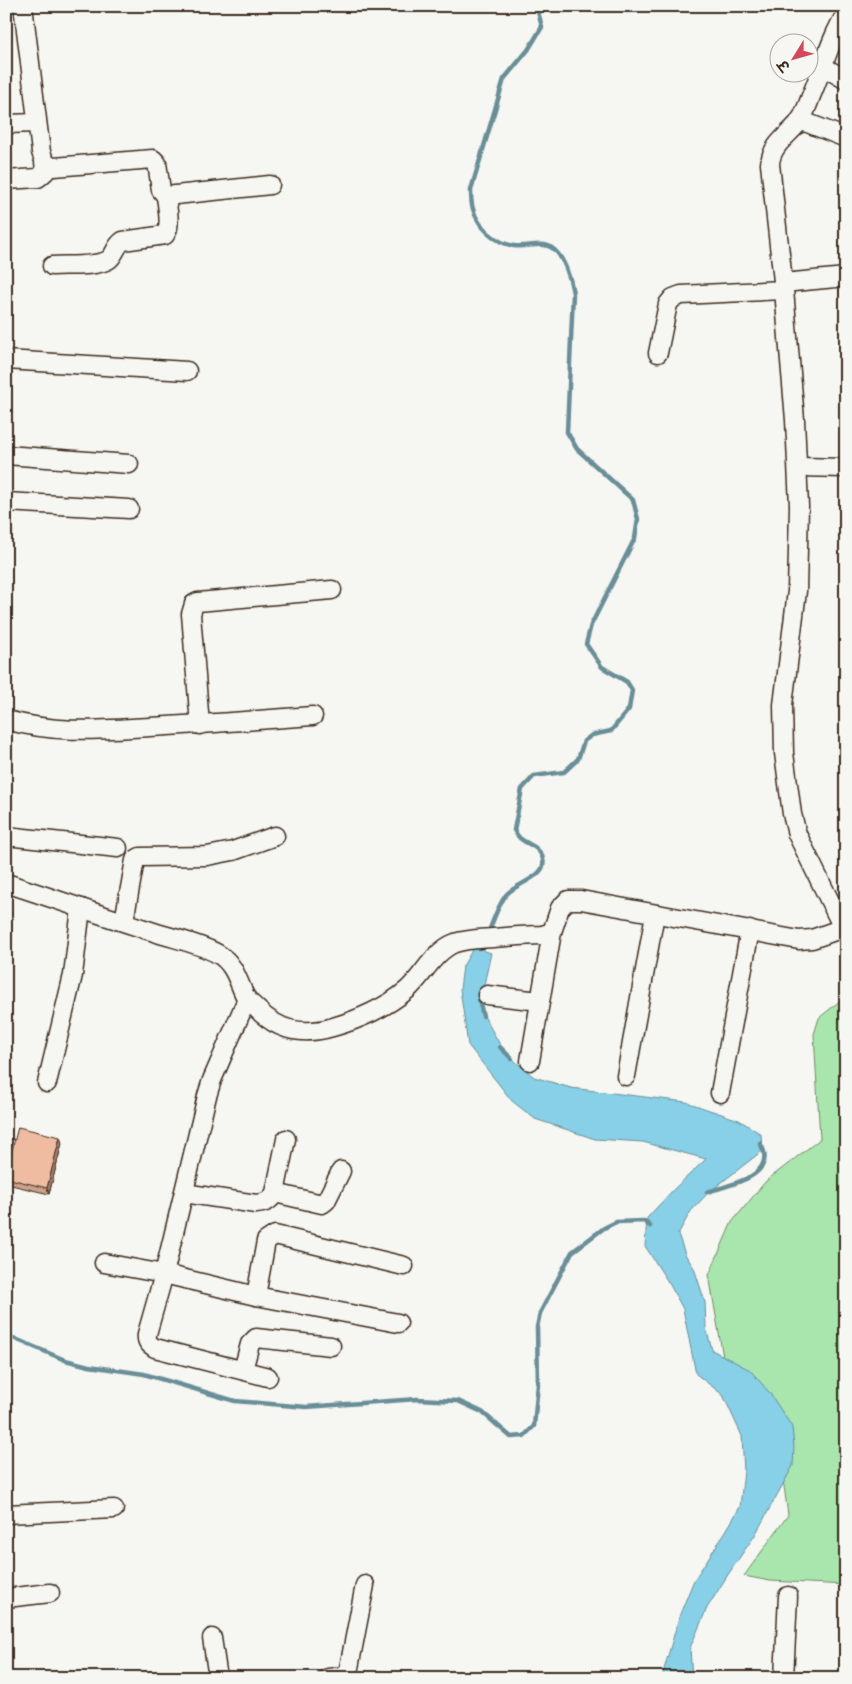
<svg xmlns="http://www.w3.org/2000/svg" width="852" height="1684" viewBox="0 0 852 1684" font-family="Itim,'Playpen Sans Deva',sans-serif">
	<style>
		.green { fill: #a8e6ae; stroke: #728866 }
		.water { fill: #87d0e7; stroke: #698e97 }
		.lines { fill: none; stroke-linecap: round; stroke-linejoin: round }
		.stream { stroke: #698e97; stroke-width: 4.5 }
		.street-casing { stroke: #3b2a1e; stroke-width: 21 }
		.street { stroke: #f6f6f2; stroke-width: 18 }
		.wall { fill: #cea28a; stroke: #3b2a1e }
		.shaded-wall { fill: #a88471; stroke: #3b2a1e }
		.building { fill: #f0bca1; stroke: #3b2a1e }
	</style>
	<rect width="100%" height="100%" fill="#f6f6f2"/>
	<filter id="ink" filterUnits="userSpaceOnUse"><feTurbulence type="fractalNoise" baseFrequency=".02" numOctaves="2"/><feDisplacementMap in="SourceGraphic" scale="10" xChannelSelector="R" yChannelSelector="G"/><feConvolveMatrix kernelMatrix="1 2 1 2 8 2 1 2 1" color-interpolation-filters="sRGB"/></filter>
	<g filter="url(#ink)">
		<path class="green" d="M846,996V1585L770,1581L744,1576L788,1515L782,1472L724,1363L709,1275L732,1222L766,1181L820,1139L814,1034L819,1018Z"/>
		<path class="water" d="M474,947L491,953L479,1007L504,1052L534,1077L571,1088L686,1102L739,1120L761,1134L762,1151L708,1193L691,1211L678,1234L685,1254L694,1268L705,1302L706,1328L712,1350L750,1370L769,1392L792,1427L794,1447L793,1466L755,1535L729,1573L707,1608L690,1648L692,1678H665L663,1673L680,1614L694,1580L726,1531L740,1507L744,1471L742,1436L723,1395L696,1374L683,1309L670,1285L645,1246L647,1218L674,1189L706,1159L643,1142L595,1139L535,1119L512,1101L468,1045L460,989L463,966Z"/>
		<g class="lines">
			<g class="stream">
				<path d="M488,934C493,921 497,907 506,895C515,883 551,877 542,856C538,846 528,845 521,839C518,837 516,833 514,830L522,789L534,776L564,772L578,759L584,741L592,735L611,731L629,709L632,690L627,682L602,667L586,644L591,625L635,538L638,519L633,500L577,449L567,432L573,293C571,280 564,256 552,248C541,241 527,248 514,246C496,243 478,227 473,209C471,203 471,196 471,190L504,79L528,50L542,27L537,8L533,6"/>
				<path d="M479,999L483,1016"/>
				<path d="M500,1047L512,1059"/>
				<path d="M707,1192C729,1185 780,1176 760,1143"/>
				<path d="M6,1335L65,1360L89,1366L144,1374L235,1401L306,1407L417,1399L458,1401L482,1412L511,1437L524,1436L534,1426L538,1384L537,1327L540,1313L572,1252L604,1228L616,1222L644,1221L650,1226"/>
			</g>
			<g class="street-casing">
				<g id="street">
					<path d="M23,6L41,152C44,160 45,165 54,167L153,159L157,163L161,190L166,196L270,185"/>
					<path d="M824,67L846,80"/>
					<path d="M800,120L846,138"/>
					<path d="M6,124L37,123"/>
					<path d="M6,180L38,178L45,172L44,161"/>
					<path d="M52,266C66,265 96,267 108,260C115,256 115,246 123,241L165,235C172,226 167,207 166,196"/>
					<path d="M783,283L846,277"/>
					<path d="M658,353L668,304L673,298L681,295L784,290"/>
					<path d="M6,360L187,371"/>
					<path d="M6,455L129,464"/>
					<path d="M798,467L846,468"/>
					<path d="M6,502L129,509"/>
					<path d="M6,720C58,734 97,730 149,727C204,724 258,720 313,716"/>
					<path d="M200,725L191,614L194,604L198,602L332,590"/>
					<path d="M6,836L118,848"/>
					<path d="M6,883C55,899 104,916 154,932C175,939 198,943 218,954C235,964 238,982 246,998C249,1002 253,1005 257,1009C278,1031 303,1036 333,1027C358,1020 387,1007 407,990C423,976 434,951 455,943C467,939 481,939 493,938C509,937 526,935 542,935L552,932L560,908L568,900H581L799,940L812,939L846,927"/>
					<path d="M124,921L135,860L140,857L207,856L233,851L275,836"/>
					<path d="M843,928L797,834L792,814L784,753L783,705L797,591L799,506L795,420L784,290L770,164C771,145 789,135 800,121C805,113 808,104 811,96C822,71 831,37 846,14"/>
					<path d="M487,995L540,1001"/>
					<path d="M247,999L212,1080L207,1096L164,1274L256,1296L398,1323"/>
					<path d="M530,1061L552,932"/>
					<path d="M626,1076L655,914"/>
					<path d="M47,1083L73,975L81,908"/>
					<path d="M720,1093L750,930"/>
					<path d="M6,1148L12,1149"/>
					<path d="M184,1193L256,1204C266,1203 270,1201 275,1193L286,1139"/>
					<path d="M275,1193L322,1204L326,1201L341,1171"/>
					<path d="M104,1263L164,1274L147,1334C146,1342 149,1344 155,1348L268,1377"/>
					<path d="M256,1296L266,1241L275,1235L404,1266"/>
					<path d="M243,1370L250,1344L256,1338L331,1346"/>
					<path d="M6,1514L114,1509"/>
					<path d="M6,1598L50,1593"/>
					<path d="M212,1638L218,1678"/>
					<path d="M328,1678L347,1676"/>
					<path d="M347,1678L365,1585"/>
					<path d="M784,1678L788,1596"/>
				</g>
			</g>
			<use href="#street" class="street"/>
		</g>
		<path class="wall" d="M62,1143L49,1194L7,1184L6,1178Z"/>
		<path class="shaded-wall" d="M60,1137L62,1143L49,1194L47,1188Z"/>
		<path class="building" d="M18,1127L60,1137L47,1188L6,1178V1174Z"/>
	</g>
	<rect width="852" height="1684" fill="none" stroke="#f6f6f2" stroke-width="25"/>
	<rect x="12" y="12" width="827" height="1659" fill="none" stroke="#3b2a1e" stroke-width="2" filter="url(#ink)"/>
	<g transform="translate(794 58) rotate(233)"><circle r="24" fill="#f6f6f2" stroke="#aba49d"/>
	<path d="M0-4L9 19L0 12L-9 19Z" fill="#d1495b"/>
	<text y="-8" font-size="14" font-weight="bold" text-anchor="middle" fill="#3b2a1e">उ</text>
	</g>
</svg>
